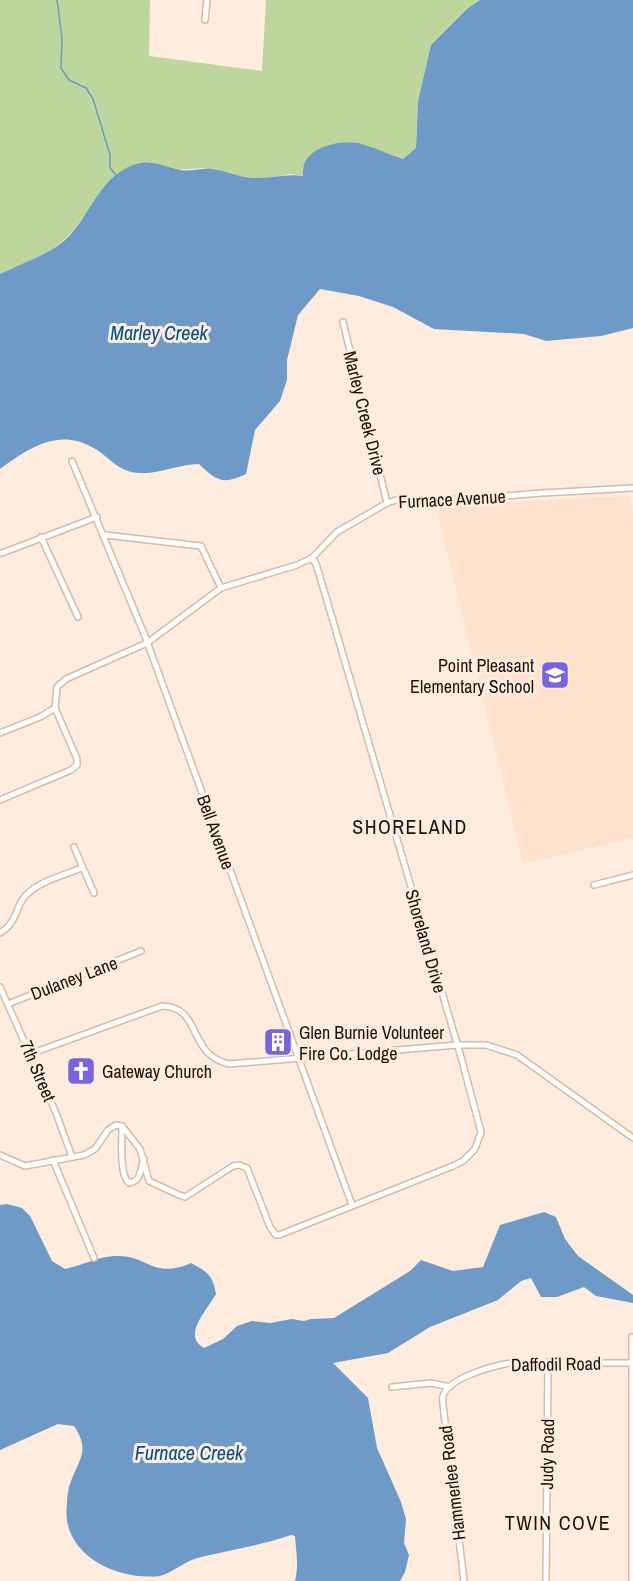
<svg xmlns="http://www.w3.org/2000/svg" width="633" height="1581" viewBox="0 0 633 1581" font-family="'Archivo Narrow',sans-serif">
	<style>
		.built { fill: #ffe2cd }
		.green { fill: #bdd69d }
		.water { fill: #6d9ac7 }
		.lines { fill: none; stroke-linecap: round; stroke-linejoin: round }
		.stream { stroke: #6d9ac7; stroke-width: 1.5 }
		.minor-casing { stroke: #d6bba6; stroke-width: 8 }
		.minor { stroke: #fff; stroke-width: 5 }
		.labels { text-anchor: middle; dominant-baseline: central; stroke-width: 6; stroke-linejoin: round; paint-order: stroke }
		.street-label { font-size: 18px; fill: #1c130b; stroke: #feecdf }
		.poi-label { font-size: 18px; fill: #1c130b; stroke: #feecdf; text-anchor: start }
		.water-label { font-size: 20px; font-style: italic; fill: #044f87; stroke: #feecdf }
		.neighbourhood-label { font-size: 20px; letter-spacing: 1.5px; fill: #1c130b; stroke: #feecdf }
	</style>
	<rect width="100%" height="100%" fill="#feecdf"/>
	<path class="built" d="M629,496L633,512V838L523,864L435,503H479Z"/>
	<path class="green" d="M0,0H150L149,56L262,71L266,0H480L467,9L431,45L418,101L416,148L403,159C374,149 334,129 310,159C306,165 303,168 303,176L289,174L265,179L250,178L201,168L116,175C96,194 85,220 66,238C47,256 22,263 0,274Z"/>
	<g class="water">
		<path d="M480,0H633V328L601,336L546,341L524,334L434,329L393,307L359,296L320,289L298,315L287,360V380L280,401L255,430L246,474C222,485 217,481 199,464C176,464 155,477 131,472C115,468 106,454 92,447C58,428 28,448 0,469V274C22,263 46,256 65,240C88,219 96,186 123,170C146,156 157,165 180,170C191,172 202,168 212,169C226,171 239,177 253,178C270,179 285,173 303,176C303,171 303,166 305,162C315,144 344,140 362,144C376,148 390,155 403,159L416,148L418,101L431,45L467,9Z"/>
		<path d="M7,1204L22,1208L30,1216L52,1261L65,1269C80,1266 101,1256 115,1256C148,1254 152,1280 191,1263C208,1272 213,1276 216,1294C208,1309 181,1336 204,1348L223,1339L237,1326L252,1321L270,1323L292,1319L304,1321L311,1319L334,1318L410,1271L421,1260L453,1271L483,1267L500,1225L544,1212L556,1217L565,1239L578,1256L633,1295V1303L596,1296L584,1287L557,1297H541L531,1278L521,1281L498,1300L430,1327L388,1353L333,1363L368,1398L377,1448L401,1502L406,1519L404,1543L409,1555L405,1572L400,1581H295C299,1565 296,1551 295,1536L291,1535C262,1545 231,1550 201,1557C184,1561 174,1572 160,1576C115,1581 60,1553 67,1504C67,1497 68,1488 71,1481C80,1458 90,1450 74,1426L58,1424L0,1450V1205Z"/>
	</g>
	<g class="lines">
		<path class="stream" d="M57,0L62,38L61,68L69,80L86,88L93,99L110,155V168L116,175"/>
		<g class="minor-casing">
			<g id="minor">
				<path d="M205,20L207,0"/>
				<path d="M343,322L387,503"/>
				<path d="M72,461L145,636L352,1205"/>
				<path d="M105,535L201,546L221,588"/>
				<path d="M41,537L78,617"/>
				<path d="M2,553L97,517"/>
				<path d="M55,708L57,687L66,679L147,643L221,588L297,565L312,558L337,532L387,503L396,500L467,499L542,493L633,488"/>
				<path d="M0,733L40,717L55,708"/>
				<path d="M0,800L71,770L77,765V759L55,708"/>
				<path d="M74,847L94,893"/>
				<path d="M594,885L633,875"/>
				<path d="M0,933C19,921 14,908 26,895C40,881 64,875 82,868"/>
				<path d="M0,987L56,1113L72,1157"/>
				<path d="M8,1004L141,951"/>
				<path d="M30,1054L162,1006C203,1007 186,1054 229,1064L457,1045H486L517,1055L633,1138"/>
				<path d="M122,1126C122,1139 119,1175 129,1183C143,1180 139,1170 144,1159"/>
				<path d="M0,1155L25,1166L84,1155L95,1149L108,1130L116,1125L122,1126L140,1149L149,1181L177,1194"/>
				<path d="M53,1160L94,1258"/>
				<path d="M179,1195L185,1197L233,1166L239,1165L247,1168L270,1227L276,1235H279L453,1166L463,1161L475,1149L481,1132L461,1057L323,587L316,564L312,558"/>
				<path d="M632,1337V1581"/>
				<path d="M392,1387L431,1383L450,1387"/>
				<path d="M464,1581L443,1405C443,1403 442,1398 443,1396C448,1378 493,1366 510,1363H632"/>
				<path d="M546,1581L548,1362"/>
			</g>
		</g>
		<use href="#minor" class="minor"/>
	</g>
	<defs>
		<g id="school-square" transform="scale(1.5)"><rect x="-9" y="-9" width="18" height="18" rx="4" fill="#7764df" stroke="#feecdf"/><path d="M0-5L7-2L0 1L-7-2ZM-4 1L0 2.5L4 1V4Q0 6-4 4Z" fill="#fff"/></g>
		<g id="building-square" transform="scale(1.5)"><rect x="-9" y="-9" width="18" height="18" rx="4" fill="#7764df" stroke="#feecdf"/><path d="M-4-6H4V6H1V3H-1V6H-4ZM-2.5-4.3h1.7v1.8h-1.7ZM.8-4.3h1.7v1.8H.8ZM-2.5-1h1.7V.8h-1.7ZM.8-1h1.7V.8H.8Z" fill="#fff"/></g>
		<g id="church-square" transform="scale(1.5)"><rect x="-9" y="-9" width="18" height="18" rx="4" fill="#7764df" stroke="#feecdf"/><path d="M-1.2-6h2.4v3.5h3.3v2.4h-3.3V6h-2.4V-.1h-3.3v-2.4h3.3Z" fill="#fff"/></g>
	</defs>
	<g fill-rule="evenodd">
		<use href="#school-square" x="555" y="675"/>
		<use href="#building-square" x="278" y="1042"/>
		<use href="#church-square" x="81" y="1071"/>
	</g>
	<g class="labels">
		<g class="street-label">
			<text transform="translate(365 413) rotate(76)">Marley Creek Drive</text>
			<text transform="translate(452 499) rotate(-3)">Furnace Avenue</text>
			<text transform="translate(216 832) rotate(70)">Bell Avenue</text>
			<text transform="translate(426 941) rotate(74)">Shoreland Drive</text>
			<text transform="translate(74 978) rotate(-21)">Dulaney Lane</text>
			<text transform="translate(38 1071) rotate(67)">7th Street</text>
			<text transform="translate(556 1364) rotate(-1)">Daffodil Road</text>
			<text transform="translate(547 1454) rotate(-89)">Judy Road</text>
			<text transform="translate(452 1483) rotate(-97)">Hammerlee Road</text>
		</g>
		<g class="poi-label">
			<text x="534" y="665" text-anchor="end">Point Pleasant<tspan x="534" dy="21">Elementary School</tspan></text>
			<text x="299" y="1032">Glen Burnie Volunteer<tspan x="299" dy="21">Fire Co. Lodge</tspan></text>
			<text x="102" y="1071">Gateway Church</text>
		</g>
		<g class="water-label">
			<text x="159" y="332">Marley Creek</text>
			<text x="189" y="1452">Furnace Creek</text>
		</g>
		<g class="neighbourhood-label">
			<text x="410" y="826">SHORELAND</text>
			<text x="558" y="1522">TWIN COVE</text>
		</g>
	</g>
</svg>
